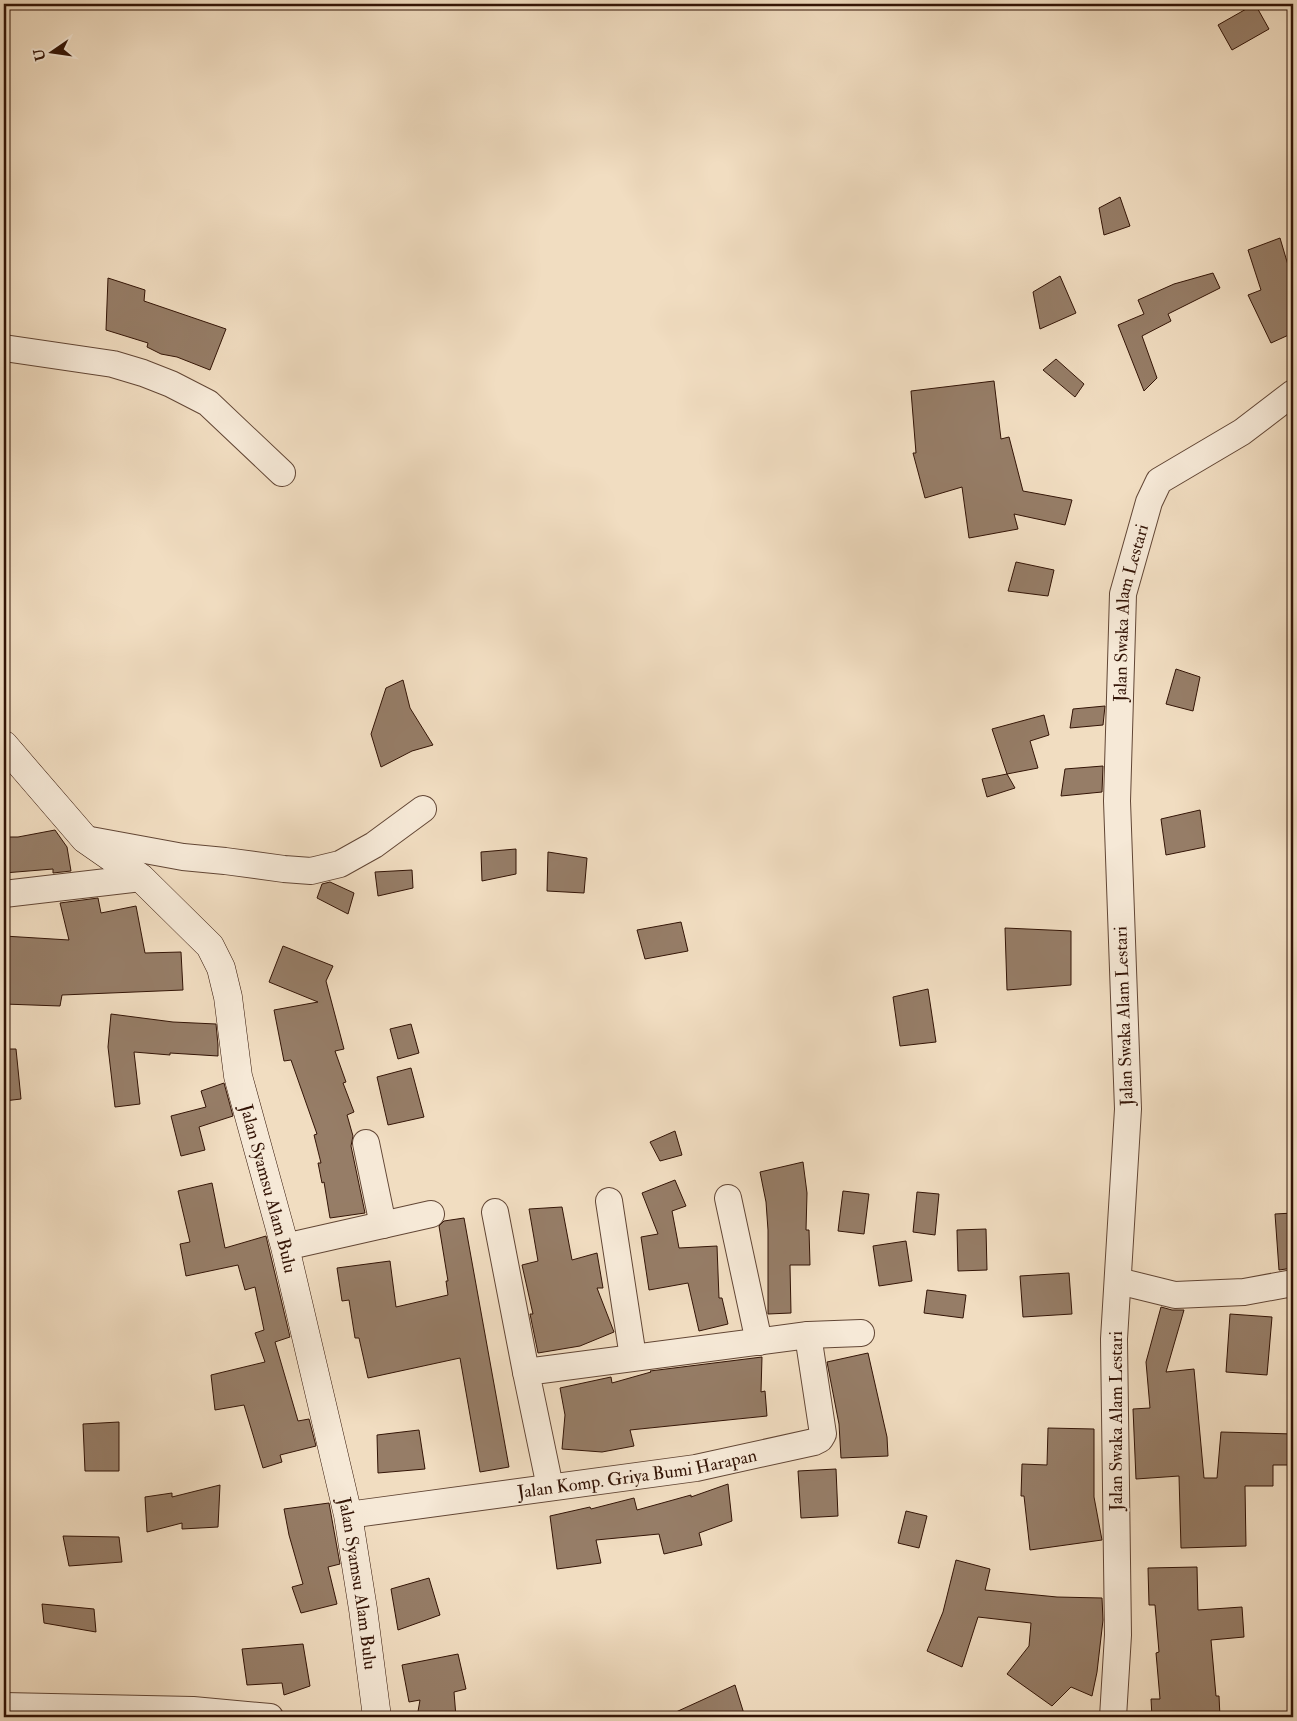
<svg xmlns="http://www.w3.org/2000/svg" width="1297" height="1721" viewBox="0 0 1297 1721" font-family="'IM FELL Double Pica',serif">
	<style>
		.building { fill: #967d67; stroke: #331406 }
		.lines { fill: none; stroke-linecap: round; stroke-linejoin: round }
		.street-casing { stroke: #624635; stroke-width: 28 }
		.secondary-casing { stroke: #331406; stroke-width: 29 }
		.street { stroke: #f6e9d7; stroke-width: 26 }
		.secondary { stroke: #f6e9d7; stroke-width: 28 }
		.labels { text-anchor: middle; dominant-baseline: central; stroke-width: 4.5; stroke-linejoin: round; paint-order: stroke }
		.street-label { font-size: 18px; fill: #331406; stroke: #f6e9d7 }
	</style>
	<rect width="100%" height="100%" fill="#f1ddc1"/>
	<filter id="stains"><feTurbulence type="fractalNoise" baseFrequency=".004" numOctaves="4"/><feColorMatrix values="0 0 0 0 .2 0 0 0 0 .09 0 0 0 0 .02 0 0 0 .5 -.17"/></filter>
	<radialGradient id="worn" r=".72"><stop offset=".6" stop-color="#630" stop-opacity="0"/><stop offset="1" stop-color="#630" stop-opacity=".3"/></radialGradient>
	<g class="building">
		<path d="M1255,4L1269,29L1232,50L1218,25Z"/>
		<path d="M1120,197L1130,226L1104,235L1099,208Z"/>
		<path d="M1280,238L1288,265L1293,263V333L1271,343L1248,295L1261,290L1248,250Z"/>
		<path d="M1213,273L1220,288L1168,314L1171,321L1142,336L1157,378L1144,391L1118,325L1144,314L1138,300L1174,284Z"/>
		<path d="M1060,276L1076,313L1040,329L1033,292Z"/>
		<path d="M108,278L145,290L144,301L226,329L210,370L177,357L161,354L147,347L148,343L106,330Z"/>
		<path d="M1056,359L1084,384L1075,397L1043,370Z"/>
		<path d="M994,381L1001,439L1009,437L1023,491L1072,500L1065,525L1014,514L1018,529L969,538L962,487L925,498L913,453H916L911,391Z"/>
		<path d="M1016,562L1054,570L1048,596L1008,591Z"/>
		<path d="M1176,669L1200,677L1193,711L1166,704Z"/>
		<path d="M403,680L410,708L433,745L412,751L381,767L371,734L386,688Z"/>
		<path d="M1105,706L1103,725L1070,728L1073,709Z"/>
		<path d="M1044,715L1049,735L1030,741L1038,768L1007,774L1015,788L987,797L982,779L1007,774L992,729Z"/>
		<path d="M1103,766L1102,792L1061,796L1065,769Z"/>
		<path d="M1200,810L1205,847L1166,855L1161,819Z"/>
		<path d="M55,830L67,847L71,871L53,873V869L4,873V837H18Z"/>
		<path d="M516,849V874L482,881L481,852Z"/>
		<path d="M548,852L587,858L584,893L547,891Z"/>
		<path d="M412,870L413,888L378,896L375,872Z"/>
		<path d="M330,882L354,893L348,914L317,898L322,884Z"/>
		<path d="M98,898L101,913L136,906L145,953L181,952L183,990L62,995L60,1006L4,1004V936L69,940L60,903Z"/>
		<path d="M681,922L688,951L645,959L637,930Z"/>
		<path d="M1005,928L1071,931V985L1007,990Z"/>
		<path d="M283,946L333,966L326,981L344,1049L335,1051L346,1082L343,1083L354,1112L347,1115L353,1136L351,1146L365,1213L330,1218L324,1182L322,1183L318,1163H321L314,1135L317,1134L291,1060L284,1061L274,1010L318,1002L269,982Z"/>
		<path d="M928,989L936,1042L900,1046L893,997Z"/>
		<path d="M111,1014L173,1022L216,1024L218,1045V1056L170,1053V1055L134,1052L140,1104L115,1107L108,1047Z"/>
		<path d="M411,1024L419,1053L398,1059L390,1029Z"/>
		<path d="M4,1049H16L21,1099L4,1101Z"/>
		<path d="M411,1068L424,1117L388,1125L377,1077Z"/>
		<path d="M224,1083L233,1116L199,1127L205,1150L181,1156L171,1116L206,1107L201,1091Z"/>
		<path d="M675,1131L682,1155L660,1161L650,1142Z"/>
		<path d="M803,1162L807,1193L806,1230H809L810,1265H790L791,1313L768,1314V1230L766,1202L760,1172Z"/>
		<path d="M675,1180L686,1206L672,1211L679,1248L717,1246L719,1298H722L728,1324L699,1331L688,1283L649,1290L641,1237L658,1234L642,1193Z"/>
		<path d="M212,1183L225,1248L266,1236L290,1337L275,1342L298,1421L309,1419L316,1446L280,1455L282,1462L263,1468L244,1405L215,1410L211,1375L265,1362L255,1333L264,1330L255,1287L245,1290L238,1265L186,1276L180,1244L190,1242L178,1191Z"/>
		<path d="M843,1191L869,1194L864,1234L838,1231Z"/>
		<path d="M917,1192L939,1194L935,1235L913,1232Z"/>
		<path d="M562,1207L572,1260L597,1253L603,1288H597L614,1332L580,1346L538,1353L530,1314H533L522,1265L538,1261L529,1209Z"/>
		<path d="M1293,1213V1268L1279,1270L1275,1214Z"/>
		<path d="M464,1218L509,1467L480,1472L460,1358L368,1378L359,1338H355L349,1300L342,1301L337,1268L390,1261L396,1307L448,1295L446,1281H448L439,1226L444,1221Z"/>
		<path d="M986,1229L987,1270L958,1271L957,1230Z"/>
		<path d="M906,1241L912,1281L879,1286L873,1246Z"/>
		<path d="M1069,1273L1072,1314L1023,1317L1020,1276Z"/>
		<path d="M927,1290L966,1295L963,1318L924,1313Z"/>
		<path d="M1161,1307L1172,1310H1184L1166,1372L1194,1369L1204,1478H1217L1221,1432L1293,1434V1465H1273V1486H1245L1246,1546L1181,1548L1179,1476L1136,1479L1133,1409L1150,1408L1146,1362Z"/>
		<path d="M1230,1314L1272,1317L1267,1375L1226,1372Z"/>
		<path d="M868,1353L887,1437L888,1456L841,1458L839,1424L827,1362Z"/>
		<path d="M762,1357L761,1392L765,1391L767,1416L630,1430L634,1446L602,1452L562,1449L565,1415L560,1388L611,1377L612,1383L651,1372L650,1371Z"/>
		<path d="M119,1422V1471H85L83,1424Z"/>
		<path d="M1048,1428L1094,1429V1497L1102,1540L1030,1550L1024,1496H1021L1022,1464L1047,1465Z"/>
		<path d="M419,1430L425,1469L378,1473L377,1435Z"/>
		<path d="M836,1469L838,1516L801,1518L798,1471Z"/>
		<path d="M728,1484L732,1521L699,1533L702,1545L664,1554L659,1534L596,1540L601,1563L557,1569L550,1516L590,1507L591,1509L634,1498L637,1510L691,1495V1497Z"/>
		<path d="M220,1485L218,1527L182,1529V1523L147,1532L145,1497L172,1493V1497Z"/>
		<path d="M329,1503L340,1564L328,1567L337,1604L301,1613L292,1587L303,1584L289,1535L284,1509Z"/>
		<path d="M906,1511L927,1516L919,1548L898,1543Z"/>
		<path d="M63,1536L119,1537L122,1562L69,1566Z"/>
		<path d="M956,1560L990,1569L985,1590L1057,1597L1102,1598L1103,1620L1097,1672L1092,1696L1071,1687L1052,1706L1007,1674L1029,1646L1031,1623L978,1617L962,1667L927,1651L943,1612Z"/>
		<path d="M1197,1567L1198,1610L1242,1607L1244,1637L1211,1640L1216,1696H1219L1220,1717H1152L1151,1699H1160L1156,1653L1159,1652L1155,1605H1149L1148,1568Z"/>
		<path d="M429,1578L440,1615L398,1630L391,1589Z"/>
		<path d="M42,1604L94,1609L96,1632L44,1623Z"/>
		<path d="M303,1644L310,1686L284,1695L282,1683L247,1685L242,1649Z"/>
		<path d="M458,1654L466,1689L454,1692L456,1717H417L420,1700L409,1702L402,1665Z"/>
		<path d="M735,1685L745,1717H665Z"/>
	</g>
	<g class="lines">
		<g class="street-casing">
			<g id="street">
				<path d="M4,348L113,364L143,373L171,384L208,403L282,473"/>
				<path d="M85,839L183,857L225,861L284,869L311,871L340,864L374,845L423,809"/>
				<path d="M4,894L141,878"/>
				<path d="M366,1143L383,1225"/>
				<path d="M728,1198L759,1342"/>
				<path d="M609,1201L633,1357"/>
				<path d="M495,1212L526,1372"/>
				<path d="M285,1247L431,1214"/>
				<path d="M1118,1281L1175,1295L1244,1292L1293,1283"/>
				<path d="M550,1487L526,1372L808,1335L861,1333"/>
				<path id="s1" d="M348,1515L696,1468L814,1442L820,1439L823,1434L808,1335"/>
				<path d="M4,1706L193,1710L270,1717"/>
				<path id="s2" d="M1113,1717L1118,1635L1114,1339L1128,1109L1117,801L1123,594L1149,502L1159,481L1242,432L1293,393"/>
			</g>
		</g>
		<g class="secondary-casing">
			<g id="secondary">
				<path id="s3" d="M4,745L85,839L141,878L210,946L221,968L228,997L238,1076L285,1247L348,1515L363,1609L377,1717"/>
			</g>
		</g>
		<use href="#street" class="street"/>
		<use href="#secondary" class="secondary"/>
	</g>
	<g class="labels">
		<g class="street-label">
			<text stroke="none"><textPath href="#s2" startOffset="1106">Jalan Swaka Alam Lestari</textPath></text>
			<text transform="translate(1124 1016) rotate(-92)">Jalan Swaka Alam Lestari</text>
			<text stroke="none"><textPath href="#s3" startOffset="540">Jalan Syamsu Alam Bulu</textPath></text>
			<text transform="translate(1116 1421) rotate(-90)">Jalan Swaka Alam Lestari</text>
			<text stroke="none"><textPath href="#s1" startOffset="292">Jalan Komp. Griya Bumi Harapan</textPath></text>
			<text stroke="none"><textPath href="#s3" startOffset="945">Jalan Syamsu Alam Bulu</textPath></text>
		</g>
	</g>
	<rect width="1297" height="1721" fill="none" stroke="#f1ddc1" stroke-width="20"/>
	<rect x="5" y="5" width="1287" height="1711" fill="none" stroke="#331406" stroke-width="2.5"/>
	<rect x="10" y="10" width="1277" height="1701" fill="none" stroke="#331406"/>
	<g transform="translate(52 52) rotate(257)" stroke="#f6e9d7" stroke-width="4" paint-order="stroke">
	<path d="M0-4L9 19L0 12L-9 19Z" fill="#331406"/>
	<text y="-8" font-size="14" font-weight="bold" text-anchor="middle" fill="#331406">U</text>
	</g>
	<rect width="100%" height="100%" filter="url(#stains)"/>
	<rect width="100%" height="100%" fill="url(#worn)"/>
</svg>
